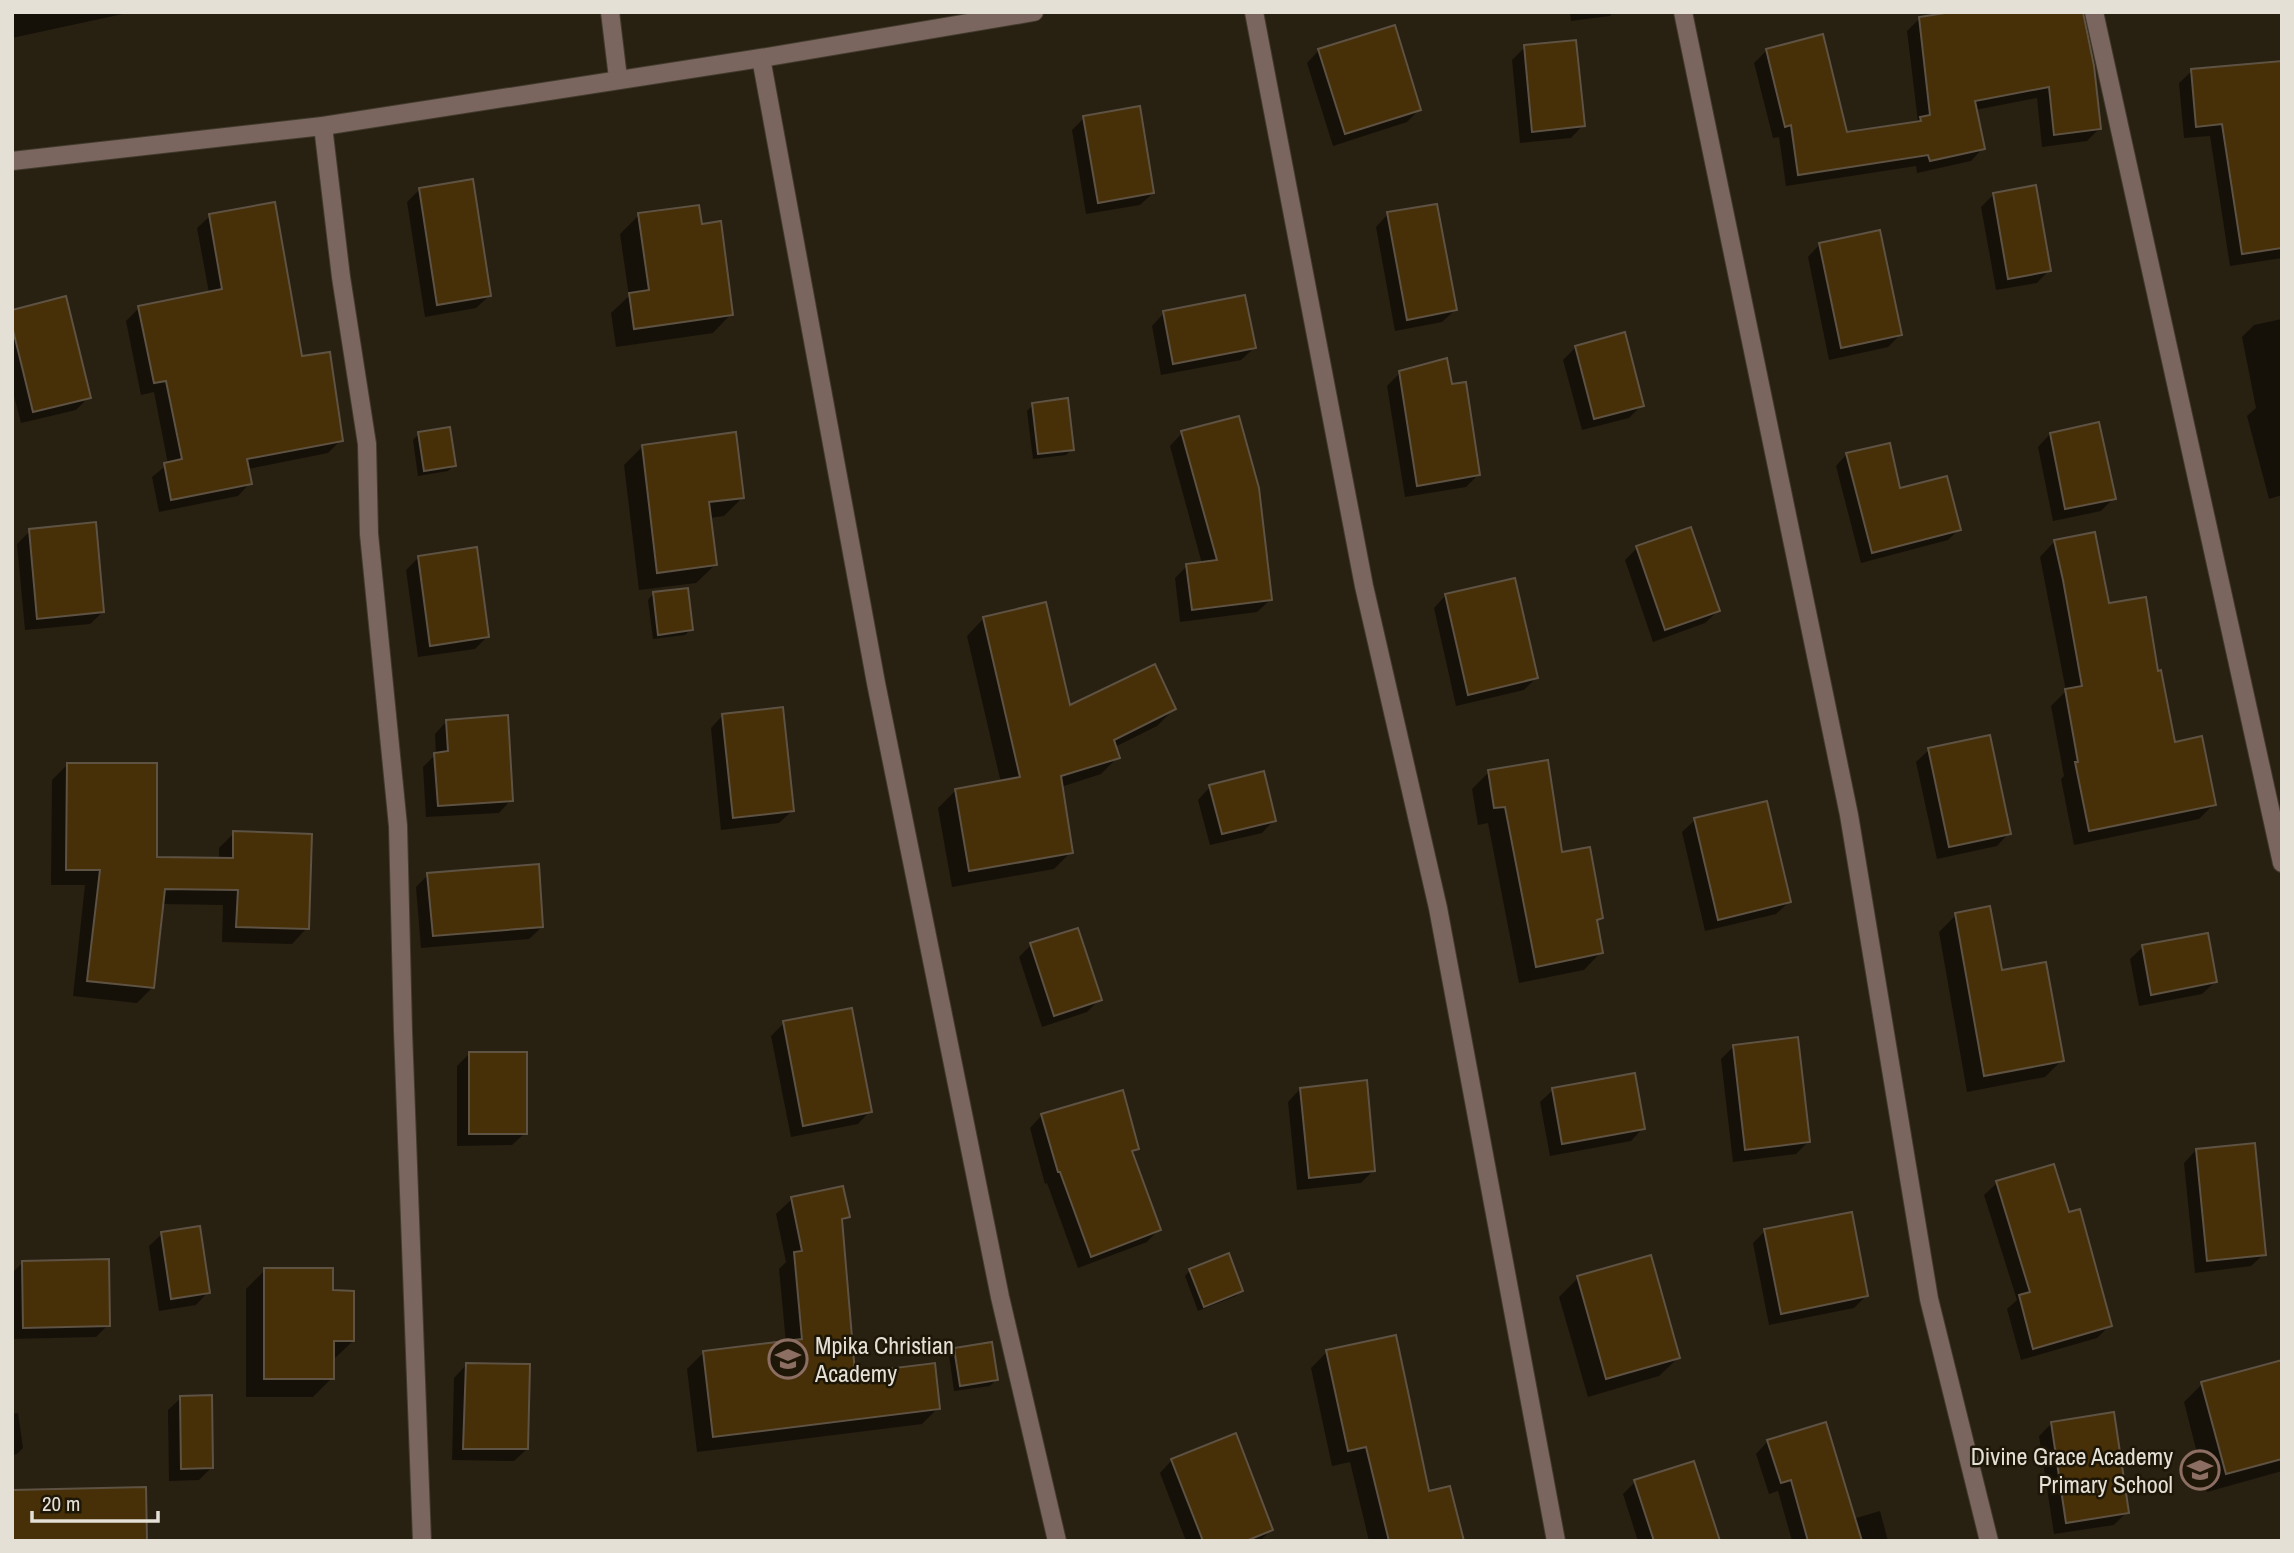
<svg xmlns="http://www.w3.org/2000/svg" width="2294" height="1553" viewBox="0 0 2294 1553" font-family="'Archivo Narrow',sans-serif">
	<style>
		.shadow { fill: #0007 }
		.building { fill: #472f07; stroke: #5e5243; stroke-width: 2 }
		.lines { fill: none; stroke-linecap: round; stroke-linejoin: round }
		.minor-casing { stroke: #423b2d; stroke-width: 20 }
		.minor { stroke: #7a665e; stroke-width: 18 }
		.labels { text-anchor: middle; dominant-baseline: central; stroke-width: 5; stroke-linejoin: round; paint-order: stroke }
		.poi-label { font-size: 24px; fill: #e5e0d6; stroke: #1e1708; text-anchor: start }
	</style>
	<rect width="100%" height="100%" fill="#282011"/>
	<g class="shadow">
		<path d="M12,12H132L12,38Z"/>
		<path d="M1570,12H1613L1610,16L1571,21Z"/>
		<path d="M2080,12L2099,129L2087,141L2042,147L2037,98L1975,110L1983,148L1971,161L1917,173L1916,166L1786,186L1779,137L1773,138L1754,63L1767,50L1845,134L1918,122L1907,31L1920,18Z"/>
		<path d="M1525,47L1583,125L1571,138L1520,143L1512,60Z"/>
		<path d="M1319,50L1419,110L1407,122L1333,146L1307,63Z"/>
		<path d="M2192,71L2282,134V258L2230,266L2210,136L2184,138L2179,83Z"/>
		<path d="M1084,118L1153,193L1140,205L1086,214L1072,130Z"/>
		<path d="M420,189L489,296L476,308L425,317L407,202Z"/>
		<path d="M1994,194L2049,270L2037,283L1996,290L1981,207Z"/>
		<path d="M1388,214L1455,310L1442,322L1395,331L1376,227Z"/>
		<path d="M639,215L700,226L731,314L713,333L616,347L611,313L629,296L620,234Z"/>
		<path d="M210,216L301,358L341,440L328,453L248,469L250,483L238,496L159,512L152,477L168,464L154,392L141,395L126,321L139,308L209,293L197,228Z"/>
		<path d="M1820,244L1900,335L1888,347L1829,360L1808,257Z"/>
		<path d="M12,312L89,397L76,410L21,423L12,388Z"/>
		<path d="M1164,313L1254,348L1241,360L1161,375L1152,326Z"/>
		<path d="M2282,319V495L2269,499L2247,416L2256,408L2242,337L2254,325Z"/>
		<path d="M1576,347L1642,405L1629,418L1582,430L1563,360Z"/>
		<path d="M1400,373L1451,386L1479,474L1466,487L1405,497L1387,386Z"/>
		<path d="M1033,405L1072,449L1066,455L1033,459L1027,411Z"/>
		<path d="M1182,433L1270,600L1257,612L1180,622L1175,578L1187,566L1202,564L1170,446Z"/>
		<path d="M419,434L454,465L448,471L418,476L413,440Z"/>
		<path d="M2050,434L2114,498L2101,511L2053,521L2038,447Z"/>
		<path d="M1888,445L1898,490L1959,529L1948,540L1861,563L1836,466L1846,455Z"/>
		<path d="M643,446L743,497L724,516L709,518L715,565L696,583L639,590L624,465Z"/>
		<path d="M30,531L103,612L90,624L25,630L17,544Z"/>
		<path d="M2054,542L2156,673L2174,744L2214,804L2199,819L2074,845L2061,779L2064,776L2051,706L2066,691L2040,557Z"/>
		<path d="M1637,548L1718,611L1705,623L1653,642L1625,560Z"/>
		<path d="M419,557L487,637L475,649L418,657L406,570Z"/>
		<path d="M653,594L691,629L685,635L653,639L648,600Z"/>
		<path d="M1446,595L1536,678L1524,690L1456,706L1434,608Z"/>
		<path d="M984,618L1068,707L1174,709L1157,726L1115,747L1118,757L1101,774L1061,787L1071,852L1054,869L952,887L938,808L955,791L1001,783L967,636Z"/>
		<path d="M723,715L792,811L779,823L721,830L711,728Z"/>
		<path d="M447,721L511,800L499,813L426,817L423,767L436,754L435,734Z"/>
		<path d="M1929,750L2009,833L1997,846L1937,859L1916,762Z"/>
		<path d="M67,765L155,858L219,859V848L234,833L307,928L292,944L222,942L223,905L161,904L152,988L137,1003L73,996L85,885H51L52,780Z"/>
		<path d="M1489,772L1561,855L1601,918L1595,924L1601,952L1584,970L1519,983L1488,823L1478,825L1472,789Z"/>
		<path d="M1210,787L1274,820L1262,833L1210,845L1198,800Z"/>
		<path d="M1695,820L1789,902L1776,914L1705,931L1682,832Z"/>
		<path d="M428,875L542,927L529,939L421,948L416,887Z"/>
		<path d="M1956,915L2001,972L2062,1060L2045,1077L1967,1092L1939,932Z"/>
		<path d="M1031,945L1100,999L1087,1012L1042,1027L1019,957Z"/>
		<path d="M2143,947L2215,982L2202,994L2139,1006L2130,959Z"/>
		<path d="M784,1023L870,1111L858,1124L791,1137L771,1036Z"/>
		<path d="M1734,1046L1809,1141L1796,1154L1733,1162L1721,1059Z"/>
		<path d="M469,1054L525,1133L512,1145L457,1146V1066Z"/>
		<path d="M1300,1089L1373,1171L1361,1183L1297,1190L1288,1102Z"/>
		<path d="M1553,1090L1643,1128L1631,1141L1550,1156L1540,1102Z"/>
		<path d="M1042,1115L1137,1149L1131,1155L1159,1229L1147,1242L1078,1268L1047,1183L1045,1184L1030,1128Z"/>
		<path d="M2196,1150L2264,1254L2251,1266L2195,1273L2184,1163Z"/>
		<path d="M1997,1183L2110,1325L2097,1338L2021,1360L2007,1309L2017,1300L1984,1195Z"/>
		<path d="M792,1199L848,1216L840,1224L854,1375L938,1408L922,1424L697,1452L687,1369L703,1353L786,1343L779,1269L786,1262L776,1214Z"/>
		<path d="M1765,1231L1866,1296L1854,1308L1769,1325L1753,1243Z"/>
		<path d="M162,1234L208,1292L196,1305L159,1311L149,1246Z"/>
		<path d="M23,1262L108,1325L96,1337L12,1339V1273Z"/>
		<path d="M265,1270L331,1292L353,1341L334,1359L332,1378L313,1397H246V1289Z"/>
		<path d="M1190,1270L1241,1291L1236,1296L1198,1311L1185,1276Z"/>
		<path d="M1578,1278L1678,1358L1659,1376L1588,1397L1559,1297Z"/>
		<path d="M955,1350L996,1380L990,1386L954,1391L949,1355Z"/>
		<path d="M1327,1352L1428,1493L1462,1541H1369L1350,1462L1332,1466L1311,1368Z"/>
		<path d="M2282,1361V1471L2207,1492L2184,1402L2202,1384Z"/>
		<path d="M466,1365L527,1449L514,1461L452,1460L454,1378Z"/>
		<path d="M181,1398L212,1467L199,1480L169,1481L168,1410Z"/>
		<path d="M18,1413L23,1448L17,1454L12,1455V1414Z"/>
		<path d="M2052,1423L2127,1512L2114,1525L2054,1534L2039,1436Z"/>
		<path d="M1768,1441L1853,1519L1880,1511L1888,1541H1792L1778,1491L1769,1494L1756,1454Z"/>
		<path d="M1172,1460L1271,1530L1260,1541H1186L1160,1473Z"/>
		<path d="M1635,1482L1718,1541H1638L1623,1494Z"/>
	</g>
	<g class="building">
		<path d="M1952,12H2083L2094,66L2101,129L2054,135L2049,87L1975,101L1985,149L1930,161L1928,155L1798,175L1791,125L1785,127L1766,49L1823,34L1847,132L1921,121L1920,117L1930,115L1919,17Z"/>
		<path d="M1395,25L1421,110L1345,134L1318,49Z"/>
		<path d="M1576,40L1585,126L1532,132L1524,45Z"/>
		<path d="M2282,61V248L2242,254L2222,124L2196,127L2191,69Z"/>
		<path d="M1140,106L1154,193L1098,203L1083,116Z"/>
		<path d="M473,179L491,296L437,305L419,188Z"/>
		<path d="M2036,185L2051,271L2008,279L1993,193Z"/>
		<path d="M275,202L302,356L330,352L343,441L247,459L252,484L171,500L164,463L182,459L166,381L154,383L138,306L222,289L209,214Z"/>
		<path d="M1437,204L1457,310L1407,320L1387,212Z"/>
		<path d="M699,205L702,224L721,221L733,315L634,329L629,293L649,290L638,213Z"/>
		<path d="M1880,230L1902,335L1841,348L1819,243Z"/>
		<path d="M1245,295L1256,348L1173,364L1163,311Z"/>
		<path d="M66,296L91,398L33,412L12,326V310Z"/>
		<path d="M1625,332L1644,406L1594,419L1575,346Z"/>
		<path d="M1447,358L1452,384L1466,382L1480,475L1417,486L1399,371Z"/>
		<path d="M1068,398L1074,450L1038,454L1032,403Z"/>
		<path d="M1239,416L1259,488L1272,600L1192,610L1186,564L1217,560L1181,431Z"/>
		<path d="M2099,422L2116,499L2065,509L2050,433Z"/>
		<path d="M450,427L456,466L424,471L418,432Z"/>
		<path d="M736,432L744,498L709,502L717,565L657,573L642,445Z"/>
		<path d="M1890,443L1900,488L1947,476L1961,530L1872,553L1846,453Z"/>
		<path d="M96,522L104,612L37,619L29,529Z"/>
		<path d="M1691,527L1720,611L1665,630L1636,546Z"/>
		<path d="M2095,532L2109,603L2146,597L2158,671L2161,670L2175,742L2202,736L2216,805L2089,831L2075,762H2078L2065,689L2082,686L2063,580L2054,540Z"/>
		<path d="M477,547L489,637L430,646L418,556Z"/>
		<path d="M1515,578L1538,678L1468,695L1445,594Z"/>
		<path d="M688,588L693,630L658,635L653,592Z"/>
		<path d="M1046,602L1070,705L1155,664L1176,709L1114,740L1120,758L1061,776L1073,853L969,871L955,789L1020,777L983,617Z"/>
		<path d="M783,707L794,811L733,818L722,714Z"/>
		<path d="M508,715L513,801L438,806L434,753L448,751L446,720Z"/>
		<path d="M1990,735L2011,834L1949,847L1928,748Z"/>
		<path d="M1548,760L1562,852L1590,847L1603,918L1597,920L1603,953L1536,967L1505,807L1494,808L1488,770Z"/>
		<path d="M67,763H157V857L233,858V831L312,834L309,929L236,927L238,890L165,889L154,988L87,981L100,870H66Z"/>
		<path d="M1264,771L1276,821L1222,834L1209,785Z"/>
		<path d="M1767,801L1791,902L1718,920L1694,818Z"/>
		<path d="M539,864L543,927L433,936L427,873Z"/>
		<path d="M1990,906L2002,970L2046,962L2064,1061L1984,1076L1955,913Z"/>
		<path d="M1078,928L1102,1000L1054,1016L1030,943Z"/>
		<path d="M2208,933L2217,982L2151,995L2142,945Z"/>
		<path d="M852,1008L872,1112L803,1126L783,1021Z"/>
		<path d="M1798,1037L1810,1142L1745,1150L1733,1045Z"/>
		<rect x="469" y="1052" width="58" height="82"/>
		<path d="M1635,1073L1645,1129L1562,1144L1552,1088Z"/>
		<path d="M1367,1080L1375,1171L1309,1178L1300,1088Z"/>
		<path d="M1123,1090L1139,1149L1132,1151L1161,1230L1091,1257L1060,1172H1058L1041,1114Z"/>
		<path d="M2255,1143L2266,1255L2207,1261L2196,1149Z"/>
		<path d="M2054,1164L2069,1212L2080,1209L2112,1326L2033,1349L2019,1295L2030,1292L1996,1181Z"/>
		<path d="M843,1186L850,1217L842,1219L855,1373L935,1363L940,1409L713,1437L703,1351L802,1339L794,1252L802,1251L791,1197Z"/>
		<path d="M1852,1212L1868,1296L1781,1314L1764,1229Z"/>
		<path d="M200,1226L210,1293L171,1299L161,1232Z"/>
		<path d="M1229,1253L1243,1291L1204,1307L1189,1269Z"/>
		<path d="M1651,1255L1680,1358L1606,1379L1577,1276Z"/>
		<path d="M109,1259L110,1326L23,1328L22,1261Z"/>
		<path d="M264,1268H333V1290L354,1291V1341H334V1379H264Z"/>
		<path d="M1396,1335L1429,1491L1450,1486L1464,1541H1389L1366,1447L1348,1451L1326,1350Z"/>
		<path d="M992,1342L998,1380L960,1386L954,1348Z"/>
		<path d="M2282,1360V1459L2226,1474L2201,1382Z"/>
		<path d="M466,1363L530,1364L528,1449H463Z"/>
		<path d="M212,1395L213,1468L181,1469L180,1396Z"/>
		<path d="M2114,1412L2129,1513L2066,1523L2051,1422Z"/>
		<path d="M1826,1422L1862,1541H1808L1791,1480L1781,1483L1767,1440Z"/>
		<path d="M1236,1433L1273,1530L1246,1541H1203L1171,1459Z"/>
		<path d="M1694,1461L1720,1541H1654L1634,1480Z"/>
		<path d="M146,1487L147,1541H12V1490Z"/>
	</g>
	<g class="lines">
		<g class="minor-casing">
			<g id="minor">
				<path d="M610,12L618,78"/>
				<path d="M1254,12L1364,586L1438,908L1556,1541"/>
				<path d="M1683,12L1849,815L1929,1299L1989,1541"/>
				<path d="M2094,12L2282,863"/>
				<path d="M761,58L876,683L1000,1297L1057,1541"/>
				<path d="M323,126L341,277L367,444L369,534L398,826L403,1031L422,1541"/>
				<path d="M12,161L323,126L761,58L1034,12"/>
			</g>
		</g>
		<use href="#minor" class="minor"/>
	</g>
	<defs>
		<g id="school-ring" transform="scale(2.0125)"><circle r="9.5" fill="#1e1708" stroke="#8d6e63" stroke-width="1.5"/><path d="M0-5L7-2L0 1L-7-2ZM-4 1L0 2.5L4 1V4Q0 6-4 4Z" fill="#8d6e63"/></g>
	</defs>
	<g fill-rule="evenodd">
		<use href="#school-ring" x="788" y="1359"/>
		<use href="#school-ring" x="2200" y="1470"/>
	</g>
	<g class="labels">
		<g class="poi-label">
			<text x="815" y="1345">Mpika Christian<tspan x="815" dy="28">Academy</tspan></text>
			<text x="2173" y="1456" text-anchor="end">Divine Grace Academy<tspan x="2173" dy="28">Primary School</tspan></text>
		</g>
	</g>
	<rect width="2294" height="1553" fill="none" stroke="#e5e0d6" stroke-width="28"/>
	<path d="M32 1511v10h126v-10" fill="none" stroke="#e5e0d6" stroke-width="3.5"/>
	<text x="42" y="1511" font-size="21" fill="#e5e0d6" stroke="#1e1708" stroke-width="5" paint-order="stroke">20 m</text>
</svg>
